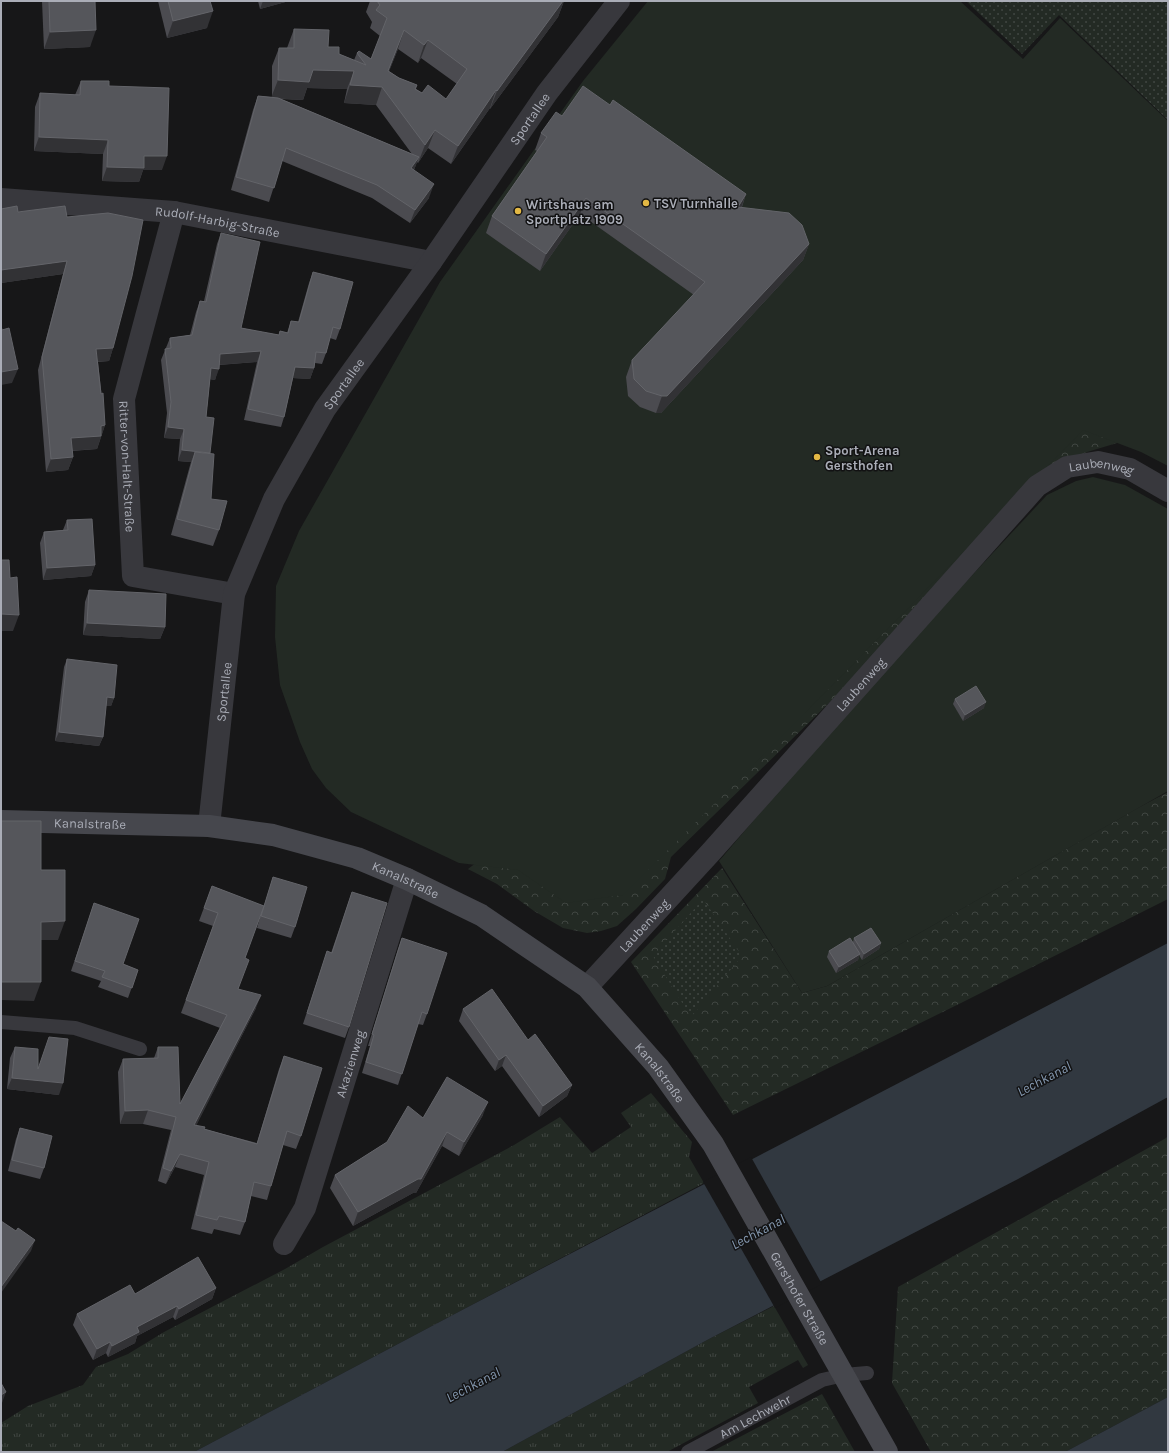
<svg xmlns="http://www.w3.org/2000/svg" width="1169" height="1453" viewBox="0 0 1169 1453" font-family="Karla,sans-serif">
	<style>
		.grass { fill: url(#grass-tufts) }
		.forest { fill: url(#forest-crowns) }
		.park { fill: url(#park-dots) }
		.garden { fill: #232a24 }
		.water { fill: #313840 }
		.pier { fill: #171718 }
		.lines { fill: none; stroke-linecap: round; stroke-linejoin: round }
		.lane { stroke: #38383d; stroke-width: 14 }
		.street { stroke: #38383d; stroke-width: 22 }
		.secondary { stroke: #46474d; stroke-width: 22 }
		.wall { fill: #4b4b50; fill-rule: evenodd }
		.shaded-wall { fill: #323235 }
		.building { fill: #55565b; stroke: #636469; fill-rule: evenodd }
		.poi-dot { fill: #e3b844; stroke: #121213; stroke-width: 1.5 }
		.labels { text-anchor: middle; dominant-baseline: central; stroke-width: 3; stroke-linejoin: round; paint-order: stroke }
		.street-label { font-size: 13px; fill: #aaadb7; stroke: #121213 }
		.poi-label { font-size: 13px; font-weight: bold; fill: #aaadb7; stroke: #121213; text-anchor: start }
		.water-label { font-size: 14px; font-style: italic; fill: #8498af; stroke: #121213 }
	</style>
	<defs>
		<pattern id="grass-tufts" width="24" height="20" patternUnits="userSpaceOnUse"><rect width="24" height="20" fill="#232a24"/><path d="M3 7l-1-3M5 7V3M7 7l1-3M15 17l-1-3M17 17v-4M19 17l1-3" fill="none" stroke="#404642"/></pattern>
		<pattern id="forest-crowns" width="20" height="18" patternUnits="userSpaceOnUse"><rect width="20" height="18" fill="#232a24"/><path d="M2 6a3 3 0 1 1 6 0M12 15a3 3 0 1 1 6 0" fill="none" stroke="#404642"/></pattern>
		<pattern id="park-dots" width="8" height="8" patternUnits="userSpaceOnUse"><rect width="8" height="8" fill="#232a24"/><path d="M2 2h.1M6 6h.1" fill="none" stroke="#404642" stroke-width="1.8" stroke-linecap="round"/></pattern>
	</defs>
	<rect width="100%" height="100%" fill="#171718"/>
	<g class="grass">
		<path d="M651,1093L692,1142L689,1157L704,1183L464,1309L194,1452H1V1423L28,1406L83,1385L96,1367L128,1354L164,1332L285,1269L323,1247L514,1145L560,1117L592,1153L631,1127L621,1113Z"/>
		<path d="M774,1306L808,1365L803,1368L798,1360L749,1387L758,1403L667,1452H502L709,1339Z"/>
	</g>
	<g class="forest">
		<path d="M1061,420L1126,438L1117,443L1087,452L1069,461L906,628L671,857L665,879L636,909L617,926L601,931L587,933L563,928L534,911L497,884L468,869Z"/>
		<path d="M1168,792V899L961,1003L733,1115L631,962L722,868L802,993L827,986L1136,809Z"/>
		<path d="M1168,1137V1397L1065,1452H931L892,1383L898,1287Z"/>
		<path d="M822,1394L855,1452H711Z"/>
	</g>
	<g class="park">
		<path d="M966,1H1168V120L1059,15L1022,54Z"/>
		<path d="M703,899L742,956L691,1017L653,956Z"/>
	</g>
	<g class="garden">
		<path d="M648,1H960L1023,59L1060,18L1168,121V466L1141,452L1083,430L805,713L623,895L566,903L518,870L459,863L351,812L326,788L312,769L300,742L280,685L275,637L276,586L299,531L440,282L583,81Z"/>
		<path d="M1093,477L1125,485L1168,509V791L827,986L802,993L719,861L862,693L1047,495L1076,481Z"/>
	</g>
	<g class="water">
		<path d="M1168,943V1097L1018,1179L709,1339L502,1452H194L464,1309Z"/>
		<path d="M1168,1397V1452H1065Z"/>
	</g>
	<path class="pier" d="M751,1157L822,1284L775,1308L703,1182Z"/>
	<g class="lines">
		<g class="lane">
			<path d="M1,1022L75,1028L140,1049"/>
			<path id="s1" d="M688,1452L822,1380L844,1375L867,1373"/>
		</g>
		<g class="street">
			<path id="s2" d="M1,199L174,212L431,262"/>
			<path id="s3" d="M174,212L124,399L133,576L234,594"/>
			<path id="s4" d="M209,826L234,594L274,499L325,409L431,262L547,93L619,1"/>
			<path id="s5" d="M587,987L711,852L1037,486L1067,467L1098,462L1130,469L1168,491"/>
			<path id="s6" d="M284,1244L305,1208L407,879"/>
		</g>
		<path class="secondary" id="s7" d="M1,821L209,826L273,835L357,858L407,879L481,915L587,987L658,1067L713,1144L887,1452"/>
	</g>
	<g class="wall">
		<path d="M42,1H95L90,47L44,49Z"/>
		<path d="M158,1H210L207,28L167,38Z"/>
		<path d="M258,1H289L260,9Z"/>
		<path d="M370,1H564L558,17L490,109V108L451,164L428,148L418,163L417,162L414,170L429,198L410,223L372,198L282,161L269,202L231,190L253,110L258,96L272,97V66L279,48H287L294,29L328,47L339,54L354,60L357,53L371,59L380,36L370,28L372,22L366,12ZM398,49L418,63L421,58L457,84L446,99L422,93L416,89L417,85L399,78L389,71ZM307,88L347,89L344,103L376,105L412,154L281,99L303,100Z"/>
		<path d="M81,81L162,170H143L139,182L102,181L103,154L34,151L35,107L40,93L75,95Z"/>
		<path d="M610,105L746,194L742,207L809,244L803,260L661,413H656L640,407L628,396L626,377L632,360L694,295L580,214L540,271L486,233L492,216L537,151L535,150L541,133L562,116Z"/>
		<path d="M1,209L18,212L67,217L113,348L109,361L98,362L105,425L97,449L72,451L73,457L68,470L46,472L38,370L63,274L1,283Z"/>
		<path d="M221,233L241,328L279,335L280,331L287,333L291,321L298,322L309,283L313,272L340,329L336,340L330,338L326,353L322,364L315,363L314,368L310,379L293,378L284,417L281,427L244,420L257,362L219,365L215,380L210,379L206,417L210,454L211,499L219,530L213,546L171,535L189,469L191,462L178,461L180,439L164,438L167,413L161,360L170,338L190,335L196,312L200,301H204L217,244Z"/>
		<path d="M67,520L95,565L91,576L43,580L40,543L44,532L63,530Z"/>
		<path d="M89,590L165,627L160,639L83,635L85,602Z"/>
		<path d="M67,659L114,698L111,706H106L103,737L99,746L55,741L64,667Z"/>
		<path d="M955,699L984,708L963,721L953,704Z"/>
		<path d="M273,877L295,927L291,938L257,928L261,914L245,958L238,989L256,1008L196,1125L204,1129L257,1143L279,1069L284,1056L301,1136L296,1149L283,1145L271,1186L267,1200L251,1196L245,1222L240,1235L214,1229L212,1234L191,1229L204,1175L175,1167L166,1184L158,1181L171,1130L143,1124H120L118,1072L123,1059L154,1058L158,1047L180,1104L220,1028L181,1013L213,926L199,921L212,886L264,906Z"/>
		<path d="M352,892L349,1027L345,1038L303,1024L327,951L331,953Z"/>
		<path d="M94,903L123,964L138,970L128,998L98,987L101,981L71,971Z"/>
		<path d="M402,938L427,1014L423,1025L418,1024L398,1085L362,1073L370,1046H368L398,949Z"/>
		<path d="M854,938L881,943L879,949L862,960L859,955L858,960L836,973L827,957L829,951L853,942Z"/>
		<path d="M463,1009L572,1085L567,1096L539,1117L502,1066L495,1071L459,1021Z"/>
		<path d="M15,1047L38,1068L59,1095L7,1089L10,1058Z"/>
		<path d="M483,1115L459,1156L442,1146L416,1193H413L353,1226L330,1188L335,1175L387,1142L423,1118Z"/>
		<path d="M20,1128L44,1168L40,1179L8,1171L16,1139Z"/>
		<path d="M216,1288L212,1299L175,1320L173,1317L137,1336L135,1343L108,1357L106,1353L93,1360L73,1325L77,1314L135,1294Z"/>
	</g>
	<g class="shaded-wall">
		<path d="M263,1H289L260,9Z"/>
		<path d="M563,1H564L558,17L490,109L497,91Z"/>
		<path d="M213,11L207,28L167,38L173,21Z"/>
		<path d="M96,30L90,47L44,49L50,32Z"/>
		<path d="M404,30L398,49L382,89L388,71Z"/>
		<path d="M428,40L421,58L418,63L424,45Z"/>
		<path d="M313,70L354,71L347,89L307,88L303,100L271,98L278,80Z"/>
		<path d="M350,85L382,87L376,105L344,103Z"/>
		<path d="M496,90L490,108L451,164L458,146Z"/>
		<path d="M435,130L428,148L418,163L425,145Z"/>
		<path d="M39,137L108,140L103,154L34,151Z"/>
		<path d="M144,156H167L162,170H143L139,182L102,181L107,167Z"/>
		<path d="M419,157L414,170L411,168Z"/>
		<path d="M434,184L429,198L410,223L415,210Z"/>
		<path d="M746,194L740,211L738,207Z"/>
		<path d="M586,198L580,214L540,271L546,254Z"/>
		<path d="M809,244L803,260L661,413H656L662,396Z"/>
		<path d="M67,261L63,274L1,283V270Z"/>
		<path d="M113,348L109,361L92,362L96,349Z"/>
		<path d="M261,351L257,362L216,365L220,354Z"/>
		<path d="M295,367L314,368L310,379L292,378Z"/>
		<path d="M211,368L219,369L215,380L207,379Z"/>
		<path d="M18,369L12,383L1,385V372Z"/>
		<path d="M105,425L97,449L66,451L71,438L101,426Z"/>
		<path d="M168,427L184,429L180,439L164,438Z"/>
		<path d="M182,450L210,453L206,464L195,452L191,462L178,461Z"/>
		<path d="M73,457L68,470L46,472L51,459Z"/>
		<path d="M95,565L91,576L43,580L47,568Z"/>
		<path d="M1,614L19,615L13,631H1Z"/>
		<path d="M87,623L165,627L160,639L83,635Z"/>
		<path d="M107,697L114,698L111,706H104Z"/>
		<path d="M986,702L984,708L963,721L965,715Z"/>
		<path d="M59,732L103,737L99,746L55,741Z"/>
		<path d="M65,921L58,940H34L41,922Z"/>
		<path d="M881,943L879,949L862,960L864,954Z"/>
		<path d="M860,954L858,960L836,973L839,967Z"/>
		<path d="M1,982H41L34,1001L1,1000Z"/>
		<path d="M261,995L256,1008L190,1138L194,1125Z"/>
		<path d="M506,1055L502,1066L495,1071L499,1060Z"/>
		<path d="M12,1078L63,1083L59,1095L7,1089Z"/>
		<path d="M572,1085L567,1096L539,1117L543,1106Z"/>
		<path d="M488,1102L483,1115L459,1156L464,1142Z"/>
		<path d="M148,1110L143,1124H120L125,1111Z"/>
		<path d="M447,1132L442,1146L416,1193H413L353,1226L358,1212Z"/>
		<path d="M180,1154L175,1167L166,1184L171,1171Z"/>
		<path d="M35,1240L31,1251L1,1293V1287Z"/>
		<path d="M216,1288L212,1299L175,1320L179,1309Z"/>
		<path d="M177,1306L173,1317L137,1336L135,1343L108,1357L112,1346L137,1327Z"/>
		<path d="M110,1342L106,1353L93,1360L97,1349Z"/>
		<path d="M6,1392L2,1403L1,1404V1395Z"/>
	</g>
	<g class="building">
		<path d="M49,1H95L96,30L50,32Z"/>
		<path d="M168,1H210L213,11L173,21Z"/>
		<path d="M377,1H563L497,91L496,90L458,146L435,130L425,145L382,87L350,85L354,71L313,70L309,82L278,80L279,48H294V29L329,30L328,47H339V54L366,65L357,53L359,51L371,59L387,18L376,10L380,5ZM404,30L424,45L428,40L467,69L446,99L428,85L422,93L415,89L417,85L399,78L388,71Z"/>
		<path d="M81,81H109V86L169,88L167,156H144V168L107,167L108,140L39,137L40,93L80,95Z"/>
		<path d="M583,86L610,105L613,100L746,194L738,207L789,213L802,225L809,244L667,396H662L646,391L634,379L632,360L705,282L586,198L546,254L492,216L547,137L541,133L556,112L562,116Z"/>
		<path d="M258,96L278,98L419,157L411,168L434,184L415,210L377,185L286,148L274,188L236,177Z"/>
		<path d="M17,206L18,212L65,206L67,217L108,213L143,220L132,276L113,348L96,349L101,394L103,393L105,425L101,426V436L71,438L73,457L51,459L42,357L67,261L1,270V209Z"/>
		<path d="M221,233L260,242L241,328L279,335L280,331L288,333L291,321L299,322L313,272L353,282L340,329L333,327L326,353L316,352L314,368L295,367L284,417L248,409L261,351L220,354L219,369L211,368L206,417L214,418L210,453L182,450L184,429L168,427L171,402L165,349L171,348L170,338L192,335L200,301L206,302Z"/>
		<path d="M1,325L2,330L9,328L18,369L1,372Z"/>
		<path d="M195,452L214,454L211,499L227,501L219,530L177,519Z"/>
		<path d="M92,519L95,565L47,568L44,532L68,530L67,520Z"/>
		<path d="M1,560H9L10,578L17,577L19,615L1,614Z"/>
		<path d="M89,590L166,594L165,627L87,623Z"/>
		<path d="M67,659L117,665L114,698L107,697L103,737L59,732Z"/>
		<path d="M976,686L986,702L965,715L955,699Z"/>
		<path d="M1,821H41V870H65V921L41,922V982H1Z"/>
		<path d="M273,877L307,887L295,927L261,916Z"/>
		<path d="M212,886L264,906L245,958L249,960L238,989L261,995L194,1125L205,1127L204,1129L257,1144L284,1056L322,1068L301,1136L287,1131L271,1186L254,1182L245,1222L219,1216L217,1220L196,1215L209,1162L180,1154L171,1171L163,1168L176,1117L148,1110L125,1111L123,1059L158,1058V1047H178L180,1104L227,1015L186,1000L218,913L204,908Z"/>
		<path d="M352,892L387,903L349,1027L307,1013L327,951L332,953Z"/>
		<path d="M94,903L139,919L123,964L138,970L132,988L102,977L105,971L75,961Z"/>
		<path d="M871,928L881,943L864,954L854,938Z"/>
		<path d="M402,938L447,953L427,1014L422,1012L402,1074L366,1062L374,1035L372,1034Z"/>
		<path d="M850,938L860,954L839,967L829,951Z"/>
		<path d="M492,989L528,1040L535,1034L572,1085L543,1106L506,1055L499,1060L463,1009Z"/>
		<path d="M49,1037L68,1039L63,1083L12,1078L15,1047L38,1049V1069Z"/>
		<path d="M447,1077L488,1102L464,1142L447,1132L421,1179H418L358,1212L335,1175L387,1142L408,1106L423,1118Z"/>
		<path d="M20,1128L52,1136L44,1168L12,1160Z"/>
		<path d="M1,1221L16,1231L18,1228L35,1240L1,1287Z"/>
		<path d="M198,1257L216,1288L179,1309L177,1306L137,1327L139,1332L112,1346L110,1342L97,1349L77,1314L130,1285L135,1294Z"/>
		<path d="M1,1383L6,1392L1,1395Z"/>
	</g>
	<g class="poi-dot">
		<circle cx="646" cy="203" r="4"/>
		<circle cx="518" cy="211" r="4"/>
		<circle cx="817" cy="457" r="4"/>
	</g>
	<g class="labels">
		<g class="street-label">
			<text stroke="none"><textPath href="#s4" startOffset="795">Sportallee</textPath></text>
			<text stroke="none"><textPath href="#s2" startOffset="218">Rudolf-Harbig-Straße</textPath></text>
			<text stroke="none"><textPath href="#s4" startOffset="471">Sportallee</textPath></text>
			<text stroke="none"><textPath href="#s3" startOffset="261">Ritter-von-Halt-Straße</textPath></text>
			<text stroke="none"><textPath href="#s5" startOffset="744">Laubenweg</textPath></text>
			<text stroke="none"><textPath href="#s5" startOffset="408">Laubenweg</textPath></text>
			<text stroke="none"><textPath href="#s4" startOffset="135">Sportallee</textPath></text>
			<text stroke="none"><textPath href="#s7" startOffset="89">Kanalstraße</textPath></text>
			<text stroke="none"><textPath href="#s7" startOffset="413">Kanalstraße</textPath></text>
			<text stroke="none"><textPath href="#s5" startOffset="84">Laubenweg</textPath></text>
			<text stroke="none"><textPath href="#s6" startOffset="193">Akazienweg</textPath></text>
			<text stroke="none"><textPath href="#s7" startOffset="737">Kanalstraße</textPath></text>
			<text stroke="none"><textPath href="#s7" startOffset="1003">Gersthofer Straße</textPath></text>
			<text stroke="none"><textPath href="#s1" startOffset="76">Am Lechwehr</textPath></text>
		</g>
		<g class="poi-label">
			<text x="654" y="203">TSV Turnhalle</text>
			<text x="526" y="204">Wirtshaus am<tspan x="526" dy="15">Sportplatz 1909</tspan></text>
			<text x="825" y="450">Sport-Arena<tspan x="825" dy="15">Gersthofen</tspan></text>
		</g>
		<g class="water-label">
			<text transform="translate(1044 1079) rotate(-28)">Lechkanal</text>
			<text transform="translate(758 1232) rotate(-28)">Lechkanal</text>
			<text transform="translate(473 1385) rotate(-28)">Lechkanal</text>
		</g>
	</g>
	<rect width="1169" height="1453" fill="none" stroke="#aaadb7" stroke-width="4"/>
</svg>
